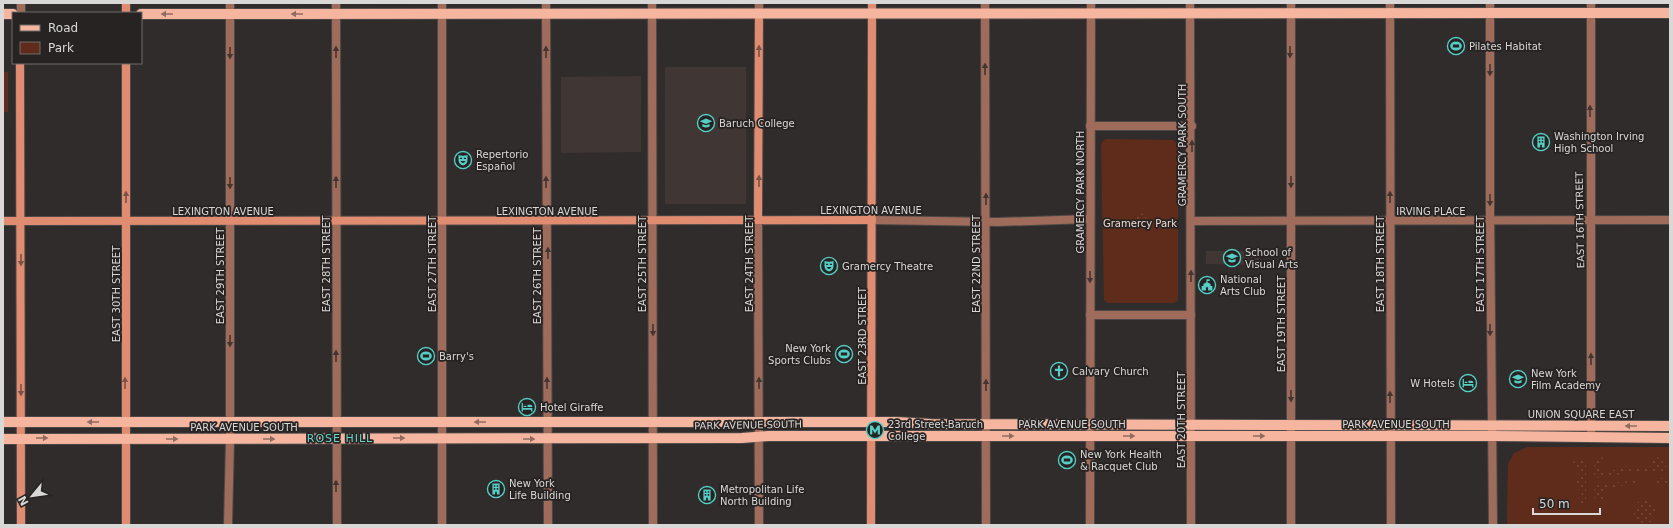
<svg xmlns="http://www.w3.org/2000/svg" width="1673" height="528" viewBox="0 0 1673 528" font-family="'DejaVu Sans',sans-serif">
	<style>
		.built { fill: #403633 }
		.green { fill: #5f2c1b }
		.garden { fill: url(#garden-dots) }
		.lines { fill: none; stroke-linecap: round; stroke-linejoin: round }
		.street-casing { stroke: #4b4847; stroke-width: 10 }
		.secondary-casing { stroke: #4b4847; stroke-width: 10 }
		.primary-casing { stroke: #4b4847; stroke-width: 12 }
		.street { stroke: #9f6b5a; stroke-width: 8 }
		.secondary { stroke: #e08c71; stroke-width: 8 }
		.primary { stroke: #f6b59f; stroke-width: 10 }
		.oneway { fill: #8e6c60 }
		.oneway2 { fill: #7a5246 }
		.oneway3 { fill: #443530 }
		.labels { text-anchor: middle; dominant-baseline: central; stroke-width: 3.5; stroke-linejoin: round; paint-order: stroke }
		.poi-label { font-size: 10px; fill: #dad8d7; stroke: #262322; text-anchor: start }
		.street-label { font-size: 10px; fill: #dad8d7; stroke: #262322 }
		.park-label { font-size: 10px; fill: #f0dad2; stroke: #262322 }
		.neighbourhood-label { font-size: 11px; letter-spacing: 1px; fill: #68d4cc; stroke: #262322 }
	</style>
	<defs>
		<pattern id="garden-dots" width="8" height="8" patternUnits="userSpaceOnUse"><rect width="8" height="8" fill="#5f2c1b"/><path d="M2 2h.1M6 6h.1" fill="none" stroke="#754a3b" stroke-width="1.8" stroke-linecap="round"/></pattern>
	</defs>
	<rect width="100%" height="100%" fill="#302c2b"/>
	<g class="built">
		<rect x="665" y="67" width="81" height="137"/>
		<path d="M641,76V152L561,153V77Z"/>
		<path d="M1206,251H1259V265L1206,264Z"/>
	</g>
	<g class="green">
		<rect x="3" y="72" width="5" height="40"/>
		<path d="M1106,139L1173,140L1178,144V300L1174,303H1108L1104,300L1101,146L1102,142Z"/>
		<path d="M1527,447H1670V525H1507L1508,464L1514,453Z"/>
	</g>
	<g class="garden">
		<path d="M1139,213L1143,214L1147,219L1146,224L1142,227H1138L1133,222L1134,217Z"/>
		<path d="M1502,429L1577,430V432H1503Z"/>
		<rect x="1603" y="430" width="67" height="3"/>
		<path d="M1605,457L1600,465L1601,470L1605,472L1615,470L1621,466L1637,468L1653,466V458L1663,457V465L1670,468V472L1630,473L1626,470L1623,474L1598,478L1594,476V459Z"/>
		<path d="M1586,460V505L1584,506L1577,500L1582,494L1581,490L1576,489L1574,483L1578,480L1579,474L1577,470L1572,468L1570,462Z"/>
		<path d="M1670,478V486C1662,485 1654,486 1649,479Z"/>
		<path d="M1642,479L1634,484L1608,488L1603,493L1606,506L1604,508L1600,501L1594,498V488L1598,485Z"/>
		<path d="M1646,499L1653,503L1657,513L1651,522L1643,523L1634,517C1632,507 1636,501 1646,499Z"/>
	</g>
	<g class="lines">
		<g class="street-casing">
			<g id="street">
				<path d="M21,3V13"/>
				<path d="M336,3L337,525"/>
				<path d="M442,3V525"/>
				<path d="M546,3L548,525"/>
				<path d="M652,3L653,525"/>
				<path d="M985,3L986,525"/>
				<path d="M1190,3L1191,525"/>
				<path d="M1291,3V525"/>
				<path d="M1390,3L1391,525"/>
				<path d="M1490,3V210L1493,525"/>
				<path d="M1591,3V437"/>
				<path d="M759,13V3"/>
				<path d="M1090,126H1192"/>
				<path d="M758,220L759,525"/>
				<path d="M872,220L998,222L1090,219"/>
				<path d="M1191,221L1670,220"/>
				<path d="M1090,315H1191"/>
				<path d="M228,525L230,439V3"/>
				<path d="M1090,525L1091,3"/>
			</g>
		</g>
		<g class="secondary-casing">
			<g id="secondary">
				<path d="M126,13V3"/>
				<path d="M20,63L21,525"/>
				<path d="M126,63V525"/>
				<path d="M758,220L759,13"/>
				<path d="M3,221L872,220"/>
				<path d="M871,525L872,3"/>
			</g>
		</g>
		<g class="primary-casing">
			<g id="primary">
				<path d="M3,14H13"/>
				<path d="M141,14L1670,13"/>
				<path d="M3,422H896L931,424L1670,426"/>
				<path d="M3,439L742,438L768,436H1493L1670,438"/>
			</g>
		</g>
		<use href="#street" class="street"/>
		<use href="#secondary" class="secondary"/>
		<use href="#primary" class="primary"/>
	</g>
	<defs><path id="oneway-solid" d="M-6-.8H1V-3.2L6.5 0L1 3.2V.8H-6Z"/></defs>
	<g class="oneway">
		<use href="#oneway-solid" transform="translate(167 14) rotate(-180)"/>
		<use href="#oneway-solid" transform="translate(297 14) rotate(180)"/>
		<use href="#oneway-solid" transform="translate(93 422) rotate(180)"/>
		<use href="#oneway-solid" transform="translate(480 422) rotate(-180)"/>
		<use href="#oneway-solid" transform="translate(1631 426) rotate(-180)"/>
		<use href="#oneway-solid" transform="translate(1008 436)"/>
		<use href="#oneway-solid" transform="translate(1129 436)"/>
		<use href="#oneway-solid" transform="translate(1259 436)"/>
		<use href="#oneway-solid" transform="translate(42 438)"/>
		<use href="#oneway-solid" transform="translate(399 438)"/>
		<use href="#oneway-solid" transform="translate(172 439)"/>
		<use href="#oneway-solid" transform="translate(269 439)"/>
		<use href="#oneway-solid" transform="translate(529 439)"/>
	</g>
	<g class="oneway2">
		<use href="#oneway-solid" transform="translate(759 51) rotate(-90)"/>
		<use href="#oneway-solid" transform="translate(759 181) rotate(-90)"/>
		<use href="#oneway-solid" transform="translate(126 197) rotate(-90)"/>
		<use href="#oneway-solid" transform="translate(21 260) rotate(90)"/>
		<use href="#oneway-solid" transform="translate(125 383) rotate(-90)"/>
		<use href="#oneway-solid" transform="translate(21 390) rotate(90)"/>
	</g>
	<g class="oneway3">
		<use href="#oneway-solid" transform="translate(336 52) rotate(-90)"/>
		<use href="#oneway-solid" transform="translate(546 52) rotate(-90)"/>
		<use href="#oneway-solid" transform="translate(1290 52) rotate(90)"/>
		<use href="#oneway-solid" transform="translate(230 53) rotate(90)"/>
		<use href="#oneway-solid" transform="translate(985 69) rotate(-90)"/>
		<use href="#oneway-solid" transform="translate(1490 70) rotate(90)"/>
		<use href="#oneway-solid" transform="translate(1590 111) rotate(-90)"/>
		<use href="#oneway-solid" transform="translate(1192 146) rotate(-90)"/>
		<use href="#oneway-solid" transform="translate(336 182) rotate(-90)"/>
		<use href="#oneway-solid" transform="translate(546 182) rotate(-90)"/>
		<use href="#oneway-solid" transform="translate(1291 182) rotate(90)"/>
		<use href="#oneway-solid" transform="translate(230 183) rotate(90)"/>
		<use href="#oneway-solid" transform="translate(1390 197) rotate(-90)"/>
		<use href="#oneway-solid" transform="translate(986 199) rotate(-90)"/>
		<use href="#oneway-solid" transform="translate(1490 200) rotate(90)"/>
		<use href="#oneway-solid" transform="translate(548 253) rotate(-90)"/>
		<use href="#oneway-solid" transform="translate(1191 276) rotate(-90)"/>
		<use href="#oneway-solid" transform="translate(1090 277) rotate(90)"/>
		<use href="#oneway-solid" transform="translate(653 330) rotate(90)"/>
		<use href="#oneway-solid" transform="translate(1490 330) rotate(90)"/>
		<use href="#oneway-solid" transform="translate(230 341) rotate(90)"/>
		<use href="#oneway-solid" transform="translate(336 356) rotate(-90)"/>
		<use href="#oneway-solid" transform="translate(1591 359) rotate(-90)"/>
		<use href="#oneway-solid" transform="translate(547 383) rotate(-90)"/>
		<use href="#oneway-solid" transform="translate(759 383) rotate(-90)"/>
		<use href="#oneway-solid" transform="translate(986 385) rotate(-90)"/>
		<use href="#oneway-solid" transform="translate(1291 396) rotate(89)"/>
		<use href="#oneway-solid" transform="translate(1390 397) rotate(-90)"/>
		<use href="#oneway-solid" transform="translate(336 486) rotate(-90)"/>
	</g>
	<defs>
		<g id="stadium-ring" transform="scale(0.9)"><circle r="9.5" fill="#262322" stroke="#55cec5" stroke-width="1.5"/><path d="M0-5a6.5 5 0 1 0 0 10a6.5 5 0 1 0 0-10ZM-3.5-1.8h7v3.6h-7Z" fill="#55cec5"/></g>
		<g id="university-ring" transform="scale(0.9)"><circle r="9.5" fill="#262322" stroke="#55cec5" stroke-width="1.5"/><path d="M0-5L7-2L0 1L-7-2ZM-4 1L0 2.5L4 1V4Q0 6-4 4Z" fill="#55cec5"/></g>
		<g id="building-ring" transform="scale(0.9)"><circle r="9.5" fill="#262322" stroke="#55cec5" stroke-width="1.5"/><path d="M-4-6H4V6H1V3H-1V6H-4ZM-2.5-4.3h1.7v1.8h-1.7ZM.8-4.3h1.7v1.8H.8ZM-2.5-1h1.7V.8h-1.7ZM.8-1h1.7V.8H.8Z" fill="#55cec5"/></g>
		<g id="theatre-ring" transform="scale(0.9)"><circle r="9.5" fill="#262322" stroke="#55cec5" stroke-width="1.5"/><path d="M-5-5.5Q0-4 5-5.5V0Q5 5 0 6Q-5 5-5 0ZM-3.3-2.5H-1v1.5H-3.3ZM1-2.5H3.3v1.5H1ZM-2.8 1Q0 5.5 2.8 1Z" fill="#55cec5"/></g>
		<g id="civic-ring" transform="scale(0.9)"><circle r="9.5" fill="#262322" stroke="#55cec5" stroke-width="1.5"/><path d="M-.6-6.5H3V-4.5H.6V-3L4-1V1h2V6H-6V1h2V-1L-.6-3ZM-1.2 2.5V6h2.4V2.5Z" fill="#55cec5"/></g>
		<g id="church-ring" transform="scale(0.9)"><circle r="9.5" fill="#262322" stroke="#55cec5" stroke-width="1.5"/><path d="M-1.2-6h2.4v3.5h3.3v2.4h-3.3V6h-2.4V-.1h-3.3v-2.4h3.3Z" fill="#55cec5"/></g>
		<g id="hotel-ring" transform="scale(0.9)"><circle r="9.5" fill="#262322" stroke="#55cec5" stroke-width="1.5"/><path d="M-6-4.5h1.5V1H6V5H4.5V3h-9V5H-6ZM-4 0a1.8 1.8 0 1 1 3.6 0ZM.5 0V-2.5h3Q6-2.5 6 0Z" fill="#55cec5"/></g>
		<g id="metro-ring" transform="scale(0.9)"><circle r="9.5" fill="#262322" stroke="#55cec5" stroke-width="1.5"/><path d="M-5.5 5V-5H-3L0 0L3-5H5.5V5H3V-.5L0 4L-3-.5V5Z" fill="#55cec5"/></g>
	</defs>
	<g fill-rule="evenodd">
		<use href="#stadium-ring" x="1456" y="46"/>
		<use href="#university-ring" x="706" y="123"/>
		<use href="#building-ring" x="1541" y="142"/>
		<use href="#theatre-ring" x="463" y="160"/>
		<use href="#university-ring" x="1232" y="258"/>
		<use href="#theatre-ring" x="829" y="266"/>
		<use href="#civic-ring" x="1207" y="285"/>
		<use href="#stadium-ring" x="844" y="354"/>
		<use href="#stadium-ring" x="426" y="356"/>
		<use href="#church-ring" x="1059" y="371"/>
		<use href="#university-ring" x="1518" y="379"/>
		<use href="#hotel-ring" x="1468" y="383"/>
		<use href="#hotel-ring" x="527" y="407"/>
		<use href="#metro-ring" x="875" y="430"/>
		<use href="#stadium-ring" x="1067" y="460"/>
		<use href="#building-ring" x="496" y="489"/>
		<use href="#building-ring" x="707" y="495"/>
	</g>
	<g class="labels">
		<g class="poi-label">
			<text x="1469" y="46">Pilates Habitat</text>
			<text x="719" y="123">Baruch College</text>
			<text x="1554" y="136">Washington Irving<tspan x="1554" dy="12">High School</tspan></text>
			<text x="476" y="154">Repertorio<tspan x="476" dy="12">Español</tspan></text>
			<text x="1245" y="252">School of<tspan x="1245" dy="12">Visual Arts</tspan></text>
			<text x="842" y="266">Gramercy Theatre</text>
			<text x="1220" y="279">National<tspan x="1220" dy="12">Arts Club</tspan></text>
			<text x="831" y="348" text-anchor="end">New York<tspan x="831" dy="12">Sports Clubs</tspan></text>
			<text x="439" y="356">Barry's</text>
			<text x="1072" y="371">Calvary Church</text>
			<text x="1531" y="373">New York<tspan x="1531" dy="12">Film Academy</tspan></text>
			<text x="1455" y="383" text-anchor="end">W Hotels</text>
			<text x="540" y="407">Hotel Giraffe</text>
			<text x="888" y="424">23rd Street-Baruch<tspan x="888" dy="12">College</tspan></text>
			<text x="1080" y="454">New York Health<tspan x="1080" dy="12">&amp; Racquet Club</tspan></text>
			<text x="509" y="483">New York<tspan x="509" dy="12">Life Building</tspan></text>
			<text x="720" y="489">Metropolitan Life<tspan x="720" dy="12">North Building</tspan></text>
		</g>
		<g class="street-label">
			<text transform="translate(1182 145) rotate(-90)">GRAMERCY PARK SOUTH</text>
			<text transform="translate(1080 192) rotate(-90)">GRAMERCY PARK NORTH</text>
			<text x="871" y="210">LEXINGTON AVENUE</text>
			<text x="223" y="211">LEXINGTON AVENUE</text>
			<text x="547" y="211">LEXINGTON AVENUE</text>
			<text x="1431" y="211">IRVING PLACE</text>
			<text transform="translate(1580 220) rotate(-91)">EAST 16TH STREET</text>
			<text transform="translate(326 264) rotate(-90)">EAST 28TH STREET</text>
			<text transform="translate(432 264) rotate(-90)">EAST 27TH STREET</text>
			<text transform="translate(642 264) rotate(-90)">EAST 25TH STREET</text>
			<text transform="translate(749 264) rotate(-90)">EAST 24TH STREET</text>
			<text transform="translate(976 264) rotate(-90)">EAST 22ND STREET</text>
			<text transform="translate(1380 264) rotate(-90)">EAST 18TH STREET</text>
			<text transform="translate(1480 264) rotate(-90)">EAST 17TH STREET</text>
			<text transform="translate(220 276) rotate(-90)">EAST 29TH STREET</text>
			<text transform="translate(537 276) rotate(-90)">EAST 26TH STREET</text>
			<text transform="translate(116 294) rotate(-90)">EAST 30TH STREET</text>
			<text transform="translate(1281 324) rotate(-90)">EAST 19TH STREET</text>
			<text transform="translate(862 336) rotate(-90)">EAST 23RD STREET</text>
			<text x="1581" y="414">UNION SQUARE EAST</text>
			<text transform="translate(1181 420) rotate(-90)">EAST 20TH STREET</text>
			<text x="1072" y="424">PARK AVENUE SOUTH</text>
			<text x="1396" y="424">PARK AVENUE SOUTH</text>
			<text transform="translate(748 425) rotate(-1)">PARK AVENUE SOUTH</text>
			<text x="244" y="427">PARK AVENUE SOUTH</text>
		</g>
		<g class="park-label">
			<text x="1140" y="223">Gramercy Park</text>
		</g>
		<g class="neighbourhood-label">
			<text x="340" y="438">ROSE HILL</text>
		</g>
	</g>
	<rect width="1673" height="528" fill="none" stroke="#dad8d7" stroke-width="8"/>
	<rect x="12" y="12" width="130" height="52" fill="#262322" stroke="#6e6b6a"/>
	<rect x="20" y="25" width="20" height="6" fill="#f6b59f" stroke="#6e6b6a"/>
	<text x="48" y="32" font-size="12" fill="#dad8d7">Road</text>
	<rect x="20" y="42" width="20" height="12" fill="#5f2c1b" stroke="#6e6b6a"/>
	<text x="48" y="52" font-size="12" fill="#dad8d7">Park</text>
	<g transform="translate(32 496) rotate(241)" stroke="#262322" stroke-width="3" paint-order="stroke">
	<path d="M0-3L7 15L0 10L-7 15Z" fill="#dad8d7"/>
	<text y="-6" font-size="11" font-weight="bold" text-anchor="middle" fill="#dad8d7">N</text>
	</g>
	<path d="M1533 508v6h67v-6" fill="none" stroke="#dad8d7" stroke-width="2"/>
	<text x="1539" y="508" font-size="12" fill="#dad8d7" stroke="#262322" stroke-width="3" paint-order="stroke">50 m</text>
</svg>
